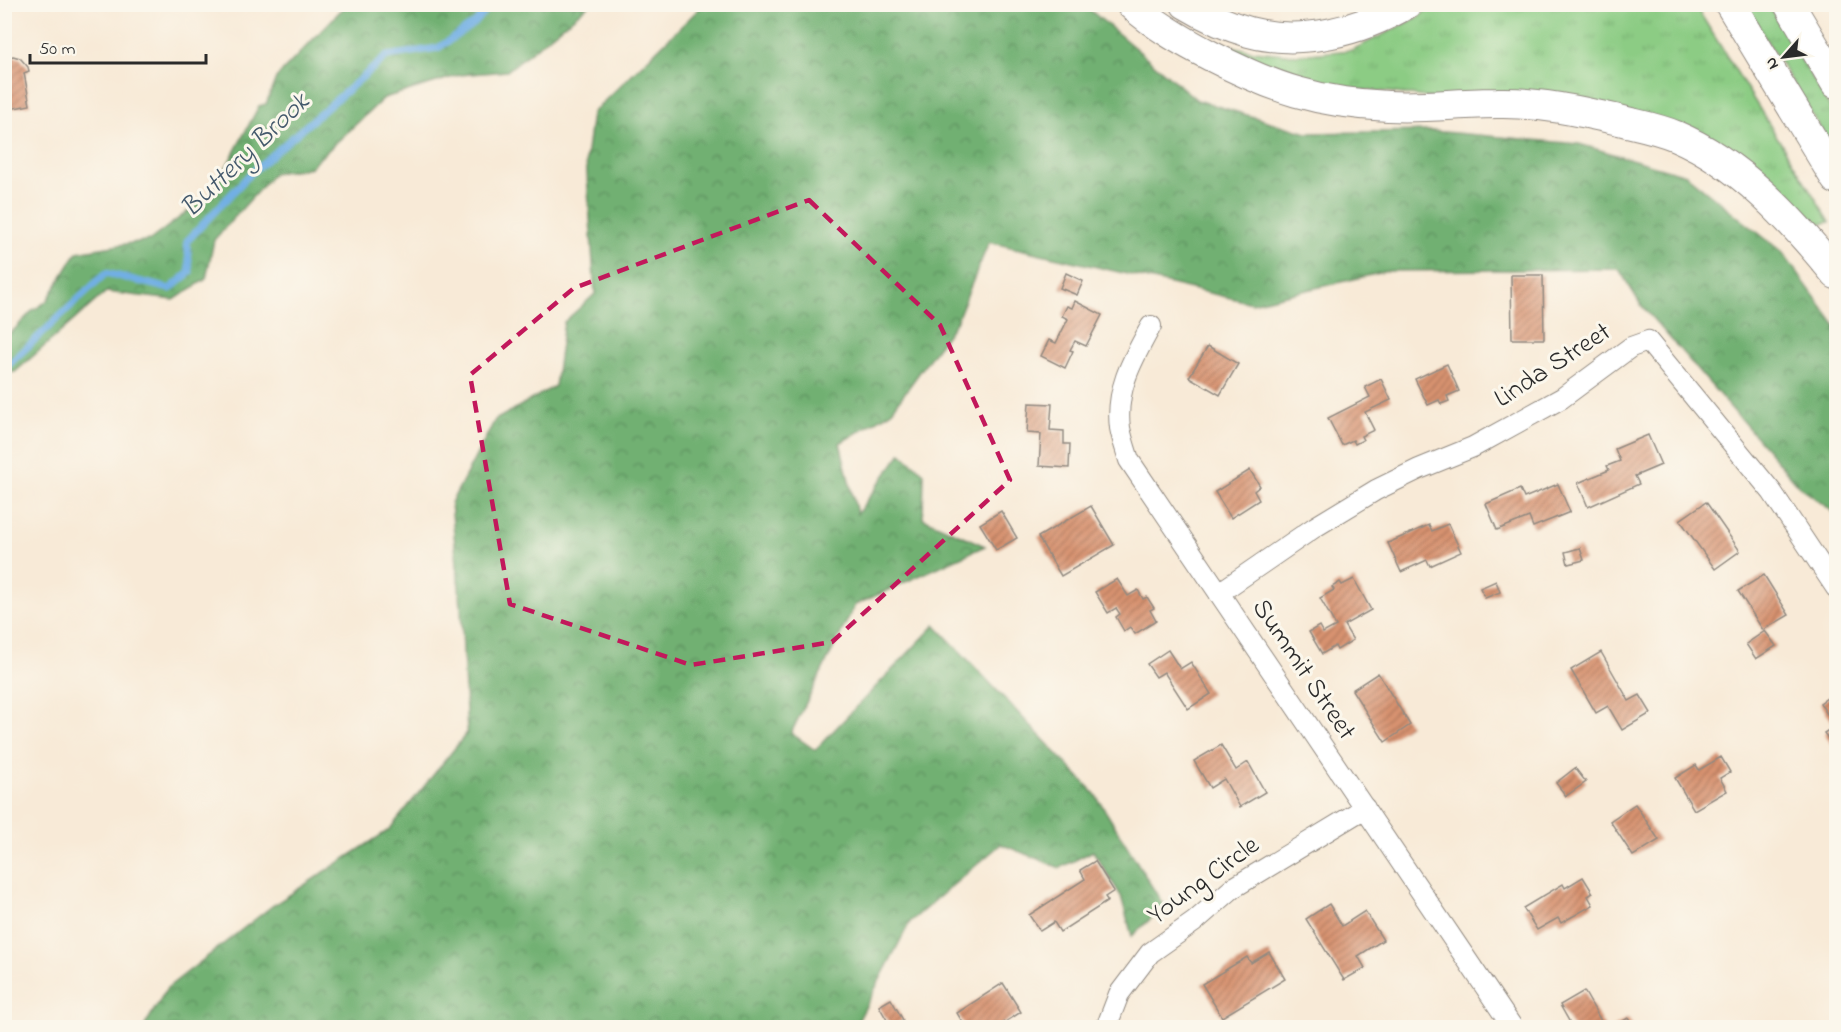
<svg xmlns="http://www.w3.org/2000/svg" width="1841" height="1032" viewBox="0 0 1841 1032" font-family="'Indie Flower',sans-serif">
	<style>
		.grass { fill: url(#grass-tufts); stroke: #5c7c58; stroke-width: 1.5 }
		.forest { fill: url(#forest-crowns); stroke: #4e6e4e; stroke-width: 1.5 }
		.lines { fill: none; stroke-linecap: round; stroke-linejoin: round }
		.stream { stroke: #71afe4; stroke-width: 7 }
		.building { fill: url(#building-hatch) }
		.street-casing { stroke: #928a81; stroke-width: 22 }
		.primary-casing { stroke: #928a81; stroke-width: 32 }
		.street { stroke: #fff; stroke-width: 20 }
		.primary { stroke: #fff; stroke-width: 30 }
		.marked { fill: none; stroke: #c2185b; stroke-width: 4.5; stroke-dasharray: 12 8; stroke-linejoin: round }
		.labels { text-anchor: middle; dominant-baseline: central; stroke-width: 6; stroke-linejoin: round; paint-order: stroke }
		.street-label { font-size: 27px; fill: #2b2b2b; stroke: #fbf7ec }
		.water-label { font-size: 28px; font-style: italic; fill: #44596c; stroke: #fbf7ec }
	</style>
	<defs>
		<pattern id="grass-tufts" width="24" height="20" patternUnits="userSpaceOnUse" patternTransform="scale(1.5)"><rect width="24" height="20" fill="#8ccc84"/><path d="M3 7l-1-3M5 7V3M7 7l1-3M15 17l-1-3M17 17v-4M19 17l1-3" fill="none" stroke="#79af72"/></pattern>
		<pattern id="forest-crowns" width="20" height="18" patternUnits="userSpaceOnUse" patternTransform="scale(1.5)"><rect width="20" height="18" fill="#71b072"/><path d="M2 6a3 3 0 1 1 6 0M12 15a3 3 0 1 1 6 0" fill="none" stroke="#5d8f5e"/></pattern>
		<pattern id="building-hatch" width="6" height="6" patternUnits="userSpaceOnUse" patternTransform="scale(1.5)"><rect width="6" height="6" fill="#d7926f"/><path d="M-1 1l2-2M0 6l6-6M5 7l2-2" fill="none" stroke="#af775b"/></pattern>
	</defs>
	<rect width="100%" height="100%" fill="#fbf7ec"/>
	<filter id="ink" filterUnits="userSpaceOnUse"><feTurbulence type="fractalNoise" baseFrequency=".0167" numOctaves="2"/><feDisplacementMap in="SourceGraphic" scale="12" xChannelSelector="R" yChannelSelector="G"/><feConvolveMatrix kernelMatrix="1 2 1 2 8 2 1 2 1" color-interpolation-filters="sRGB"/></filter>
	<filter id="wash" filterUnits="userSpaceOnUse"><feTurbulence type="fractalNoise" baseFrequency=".008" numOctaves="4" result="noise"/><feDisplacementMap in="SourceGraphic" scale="24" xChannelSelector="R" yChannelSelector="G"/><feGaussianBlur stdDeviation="1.35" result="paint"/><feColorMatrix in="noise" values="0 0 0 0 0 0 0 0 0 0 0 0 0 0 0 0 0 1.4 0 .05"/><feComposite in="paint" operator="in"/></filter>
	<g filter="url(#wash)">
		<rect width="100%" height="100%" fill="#f8ead7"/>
		<g class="grass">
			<path d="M1432,5H1695L1830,222L1813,225C1781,187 1741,161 1699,136L1389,92L1337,88L1285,78L1216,42L1251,51L1298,55L1352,50L1419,17Z"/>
			<path d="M1745,5H1768L1836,117V154Z"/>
		</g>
		<g class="forest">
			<path d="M421,5H589L507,71L460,75L384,98L309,168L274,173L214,240L206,279L174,300L106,292L15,372L5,373V336L13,331L32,311L47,301L77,252L150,240L213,192L259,106L266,104L276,78L346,5H396L417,8Z"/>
			<path d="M703,5H1085L1090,10L1197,100L1307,133L1432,131L1579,144L1686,175L1782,252L1836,326V514L1800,487L1641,305L1619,269L1388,271L1252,303L989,242L956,322L891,412L840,443L857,514L901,453L924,473L923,518L985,546L855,605L791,733L815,750L935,625L1095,794L1164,906L1132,936L1121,896L1093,851L1060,868L1001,844L910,922L855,1027H144L167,988L272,906L389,830L467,733L461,608L451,503L495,420L555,386L564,322L595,294L586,159L592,113Z"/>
		</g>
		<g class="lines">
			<path class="stream" d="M4,369L106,273L170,289L190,272L187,241L251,173L387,56L438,48L475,23L492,4"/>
		</g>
		<g id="blocks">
			<g class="building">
				<path d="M13,56L20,58L28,67L29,71L24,73L30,105L4,110V63H9L8,58Z"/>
				<path d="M1066,273L1083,281L1077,295L1060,288Z"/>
				<path d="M1511,275H1543L1544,339H1512Z"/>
				<path d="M1075,301L1102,315L1086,346L1075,341L1070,350L1073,351L1065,368L1041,356L1049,340L1056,343L1068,319L1062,316L1067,306L1072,308Z"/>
				<path d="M1208,346L1238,364L1220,395L1189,377Z"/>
				<path d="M1447,364L1459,391L1447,396L1449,401L1441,404L1439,400L1428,405L1415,379Z"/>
				<path d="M1381,379L1391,400L1365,412L1374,430L1361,436L1363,440L1355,444L1353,440L1342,445L1328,418L1370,397L1365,387Z"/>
				<path d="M1029,403L1052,404L1050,430L1064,431V444H1070L1069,468L1039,466L1041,434L1027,433Z"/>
				<path d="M1648,435L1661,465L1635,476L1639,484L1588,507L1578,483L1609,470L1607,466L1620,461L1615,449Z"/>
				<path d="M1250,470L1260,486L1254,491L1259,500L1231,518L1215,492Z"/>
				<path d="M1558,484L1570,512L1533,527L1529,517L1497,530L1486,504L1520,489L1524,498Z"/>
				<path d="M1706,502L1740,551L1715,569L1680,520Z"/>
				<path d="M1091,506L1114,545L1061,576L1038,537Z"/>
				<path d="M1001,511L1017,538L996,550L980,524Z"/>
				<path d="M1448,524L1461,552L1430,566L1427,560L1401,572L1388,543L1429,525L1432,531Z"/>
				<path d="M1580,548L1584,560L1568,564L1565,552Z"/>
				<path d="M1764,575L1789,615L1763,630L1738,591Z"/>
				<path d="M1117,579L1128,596L1138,590L1143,599L1147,597L1154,608L1150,610L1156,621L1135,634L1130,627L1124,631L1116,617L1120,614L1116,608L1108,613L1095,592Z"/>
				<path d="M1354,579L1371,610L1344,625L1353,640L1337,650L1335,646L1322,654L1309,632L1319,626L1323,633L1336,626L1320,598L1334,590L1332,587L1340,582L1342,585Z"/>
				<path d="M1496,581L1500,592L1485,598L1480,588Z"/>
				<path d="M1765,631L1776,646L1756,659L1746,644Z"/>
				<path d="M1168,650L1180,669L1191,662L1211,694L1188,709L1164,672L1156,677L1147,664Z"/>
				<path d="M1601,652L1629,701L1640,695L1651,713L1622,730L1608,706L1596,713L1571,670Z"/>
				<path d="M1378,673L1410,725L1385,742L1352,690Z"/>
				<path d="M1836,692V747L1835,748L1824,733L1835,726L1820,703Z"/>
				<path d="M1221,745L1236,770L1248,762L1265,792L1240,807L1224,779L1210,788L1194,761Z"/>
				<path d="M1721,757L1730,772L1720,778L1727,791L1694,810L1675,778L1696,765L1699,770Z"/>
				<path d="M1575,768L1586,782L1566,796L1556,783Z"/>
				<path d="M1635,804L1659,840L1633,856L1610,821Z"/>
				<path d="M1095,861L1114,891L1105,897L1108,901L1060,932L1054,922L1040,931L1029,915L1085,879L1080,870Z"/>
				<path d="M1583,877L1593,893L1588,896L1593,905L1561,923L1558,918L1537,930L1523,908L1563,884L1565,888Z"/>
				<path d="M1329,904L1342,926L1365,911L1383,940L1358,956L1365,968L1344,980L1306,919Z"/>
				<path d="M1269,952L1285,979L1222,1017L1202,984L1247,957L1251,963Z"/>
				<path d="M1003,983L1021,1012L996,1028H966L957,1013Z"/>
				<path d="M1584,991L1605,1028H1573L1560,1005Z"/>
				<path d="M891,999L903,1020L891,1027L879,1006Z"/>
				<path d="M1628,1018L1634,1028H1612Z"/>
			</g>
		</g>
	</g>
	<g filter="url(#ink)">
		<use href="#blocks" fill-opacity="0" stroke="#928a81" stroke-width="1.5"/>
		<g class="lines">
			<g class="street-casing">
				<g id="street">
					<path d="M1151,326C1133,359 1115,389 1120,428C1122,439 1126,450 1129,460L1513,1028"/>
					<path d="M1219,593L1315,527L1376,490L1419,469L1473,447L1562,398L1631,347L1648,341L1772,492L1836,588"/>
					<path d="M1106,1028L1119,994L1150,953L1194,922L1233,888L1365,808"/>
				</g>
			</g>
			<g class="primary-casing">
				<g id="primary">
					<path d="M1131,4C1156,26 1182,41 1211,56C1273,88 1318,103 1388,106C1425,108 1461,103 1497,103C1539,102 1579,111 1619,120C1638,125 1657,128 1676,136C1740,163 1792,220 1836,274"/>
					<path d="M1186,4C1206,16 1227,26 1249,32C1301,46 1361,31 1406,4"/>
					<path d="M1730,4L1836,179"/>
					<path d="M1789,4L1836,83"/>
				</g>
			</g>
			<use href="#street" class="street"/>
			<use href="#primary" class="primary"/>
		</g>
	</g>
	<path class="marked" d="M809,200L940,325L1010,480L832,642L691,665L510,604L470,375L574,288Z"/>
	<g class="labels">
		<g class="street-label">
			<text transform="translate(1553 366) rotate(-33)">Linda Street</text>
			<text transform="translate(1303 670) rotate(56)">Summit Street</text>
			<text transform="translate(1204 881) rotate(-36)">Young Circle</text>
		</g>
		<g class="water-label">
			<text transform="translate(246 156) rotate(-44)">Buttery Brook</text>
		</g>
	</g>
	<rect width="1841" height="1032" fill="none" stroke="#fbf7ec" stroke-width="24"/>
	<g transform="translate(1784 57) rotate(242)" stroke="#fbf7ec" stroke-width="4.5" paint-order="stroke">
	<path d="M0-4.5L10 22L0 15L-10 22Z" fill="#2b2b2b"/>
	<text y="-9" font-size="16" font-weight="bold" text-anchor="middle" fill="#2b2b2b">N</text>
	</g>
	<path d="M30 54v9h176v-9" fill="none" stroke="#2b2b2b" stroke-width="3"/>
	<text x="39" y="54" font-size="18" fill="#2b2b2b" stroke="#fbf7ec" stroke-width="4.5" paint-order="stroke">50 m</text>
</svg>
